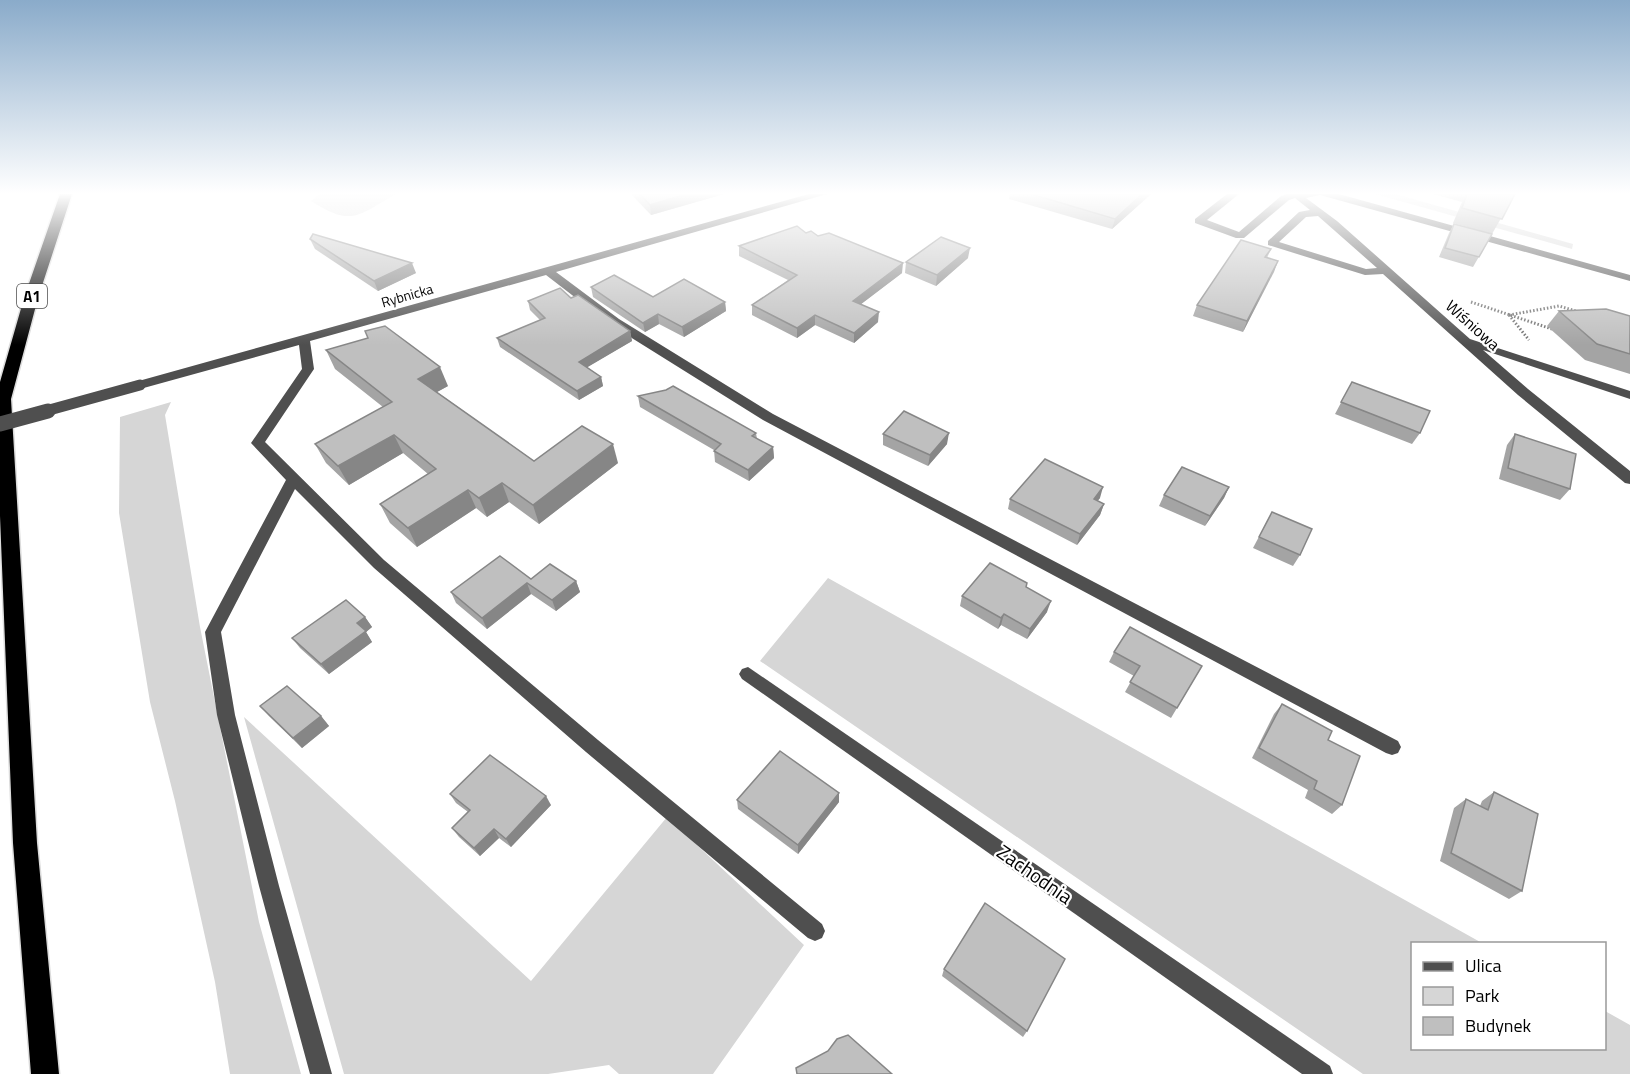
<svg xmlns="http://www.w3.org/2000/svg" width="1630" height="1074" viewBox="0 0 1630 1074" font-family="'Titillium Web',sans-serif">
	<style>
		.green { fill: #d6d6d6 }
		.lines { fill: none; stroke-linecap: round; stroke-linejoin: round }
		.highway-casing { stroke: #dbdbdb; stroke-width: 3 }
		.path { stroke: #717171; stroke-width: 3; stroke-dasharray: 1.5 2; stroke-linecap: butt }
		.minor { fill: #4f4f4f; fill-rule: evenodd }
		.highway { fill: #000; fill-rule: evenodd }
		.minor-bridge-far1 { stroke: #4f4f4f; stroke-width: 11 }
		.minor-bridge { stroke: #4f4f4f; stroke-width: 15 }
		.wall { fill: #a4a4a4 }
		.shaded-wall { fill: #868686 }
		.building { fill: #bfbfbf; stroke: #868686; stroke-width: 1.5 }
		.labels { text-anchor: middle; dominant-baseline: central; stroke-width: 4.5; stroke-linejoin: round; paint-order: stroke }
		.far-street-label { font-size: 14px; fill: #000; stroke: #fff }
		.shield { fill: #fff; stroke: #4c4c4c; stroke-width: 1.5 }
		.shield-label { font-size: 15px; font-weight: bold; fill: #000 }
		.street-label { font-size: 16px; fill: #000; stroke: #fff }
		.near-street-label { font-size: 20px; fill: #000; stroke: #fff }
	</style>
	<rect width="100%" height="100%" fill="#fff"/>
	<g class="green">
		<path d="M320,194H396C357,216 352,227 311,201Z"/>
		<path d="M1375,194H1395L1573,244L1572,249Z"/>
		<path d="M171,402L165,415L200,627L259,922L301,1074H230L215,982L175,801L150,702L119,513L120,417Z"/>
		<path d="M828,578L1482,943L1412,944V1048H1604L1605,1011L1630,1025V1074H1363L760,661Z"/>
		<path d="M244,717L531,981L667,817L804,945L713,1074H619L609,1065L548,1074H344Z"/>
	</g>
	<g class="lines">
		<g class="highway-casing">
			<path id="highway" d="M60,194H72L38,298L11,399L37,843L59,1074H31L13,843L0,516V382L24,298Z"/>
		</g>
		<g class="path">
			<path d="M1471,302L1552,329"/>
			<path d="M1509,315L1559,306L1576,311"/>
			<path d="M1509,315L1529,340"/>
		</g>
		<g class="minor">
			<path d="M809,194H827L556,272L619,319L773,414L1398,741L1401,747L1398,753L1392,755L1386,753L763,420L611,325L546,275L310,341L314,369L265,442L384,560L598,740L822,924L825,931L822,938L815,941L808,938L586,752L374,568L295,489L221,632L235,715L279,886L332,1074H310L259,886L217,715L205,632L286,480L251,443L302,369L299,345L140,389L134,385L135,382Z"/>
			<path d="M1227,194H1239L1207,220L1239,232L1281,196L1287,194H1339L1630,275V281L1320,195L1306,198L1337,221L1470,339L1630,391V399L1483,350L1528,389L1630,471V484L1625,483L1518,395L1383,274L1365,275L1268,245V241L1299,212L1310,210L1295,198L1289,200L1244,238H1236L1195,223V219ZM1318,216L1377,268L1366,269L1279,242L1306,217Z"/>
			<path d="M748,667L1330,1066L1333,1074H1302L742,679L739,674L742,669Z"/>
		</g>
		<use href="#highway" class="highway"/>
		<path class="minor-bridge-far1" d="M42,412L140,385"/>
		<path class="minor-bridge" d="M0,424L48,411"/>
	</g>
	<g class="wall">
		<path d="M631,194H724L651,215Z"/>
		<path d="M1010,194H1152L1150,195L1112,229L1009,199Z"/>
		<path d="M1433,194H1515L1473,267L1439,257L1449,233L1454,224L1471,228L1453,223L1462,202Z"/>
		<path d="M806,233L818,236L902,273L861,304L878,322L854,343L815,325L797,338L752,315V305L788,280L739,256V246Z"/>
		<path d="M310,239L416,273L378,291L315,249Z"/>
		<path d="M1271,249L1267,258L1278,261L1243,332L1193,316L1197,305Z"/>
		<path d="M968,258L936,286L905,273L906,262Z"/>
		<path d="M591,287L653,297L725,302L726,311L684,337L659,324L645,332L593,297Z"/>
		<path d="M571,298L630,331L632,341L587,367L601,377L603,386L579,400L500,347L497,338L540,320L530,310L528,301Z"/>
		<path d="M1559,311L1630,316V374L1585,360L1547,326Z"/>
		<path d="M326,350L448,386L437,392L534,461L618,463L539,524L509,502L487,517L476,508L417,547L390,523L380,504L428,474L403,453L349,485L326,463L315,444L383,407L335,369Z"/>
		<path d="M1352,382L1420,433L1412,444L1335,414Z"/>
		<path d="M638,396L756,433L757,439L773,447L774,458L749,481L715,462L714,450L640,407Z"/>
		<path d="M883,434L947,444L928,466L883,445Z"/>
		<path d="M1515,434L1570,489L1560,500L1499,479L1507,445Z"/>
		<path d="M1229,487L1224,498L1205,526L1159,506L1164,495Z"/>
		<path d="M1100,498L1097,501L1104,504L1100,515L1077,545L1008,509L1010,499Z"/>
		<path d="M1272,512L1300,555L1293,566L1253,548Z"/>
		<path d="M531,579L576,581L580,592L556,611L531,594L487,629L456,603L451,592Z"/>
		<path d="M1026,587L1047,612L1027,639L1001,625L998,629L960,606L962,596Z"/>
		<path d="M365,617L372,627L366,632L372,642L329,674L300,648L292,638Z"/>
		<path d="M1114,652L1202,666L1171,718L1125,692L1134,676L1109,662Z"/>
		<path d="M1282,704L1328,740L1342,805L1332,814L1305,798L1308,790L1252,758L1274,714Z"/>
		<path d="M260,706L321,716L329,726L302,748L269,716Z"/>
		<path d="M1494,792L1522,891L1509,899L1440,861L1454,808L1466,799L1480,806L1482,801Z"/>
		<path d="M450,794L551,805L511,847L499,838L480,856L459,837L452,828L468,812L456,803Z"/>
		<path d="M737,800L839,802L798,854L738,809Z"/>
		<path d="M944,969L1027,1031L1023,1037L942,976Z"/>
	</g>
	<g class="shaded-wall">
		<path d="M686,194H724L651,215L650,205Z"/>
		<path d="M1142,194H1152L1150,195L1112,229L1115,219Z"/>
		<path d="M970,248L968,258L936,286L937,275Z"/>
		<path d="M1278,261L1274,272L1243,332L1247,321Z"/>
		<path d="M412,263L416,273L378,291L374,281Z"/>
		<path d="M903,263L902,273L852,311L853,301Z"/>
		<path d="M725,302L726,311L684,337L682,327Z"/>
		<path d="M879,312L878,322L854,343V333Z"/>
		<path d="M658,314L659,324L645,332L643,323Z"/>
		<path d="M815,315V325L797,338V328Z"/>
		<path d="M630,331L632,341L581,371L579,362Z"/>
		<path d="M440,367L448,386L426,398L418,379Z"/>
		<path d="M601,377L603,386L579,400L577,391Z"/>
		<path d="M949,433L947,444L928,466L930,455Z"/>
		<path d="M394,435L403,453L349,485L338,466Z"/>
		<path d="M613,444L618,463L539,524L533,505Z"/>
		<path d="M773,447L774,458L749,481L748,470Z"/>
		<path d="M502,483L509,502L487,517L479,498Z"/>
		<path d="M1103,487L1100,498L1090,510L1094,499Z"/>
		<path d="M1229,487L1224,498L1205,526L1210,516Z"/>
		<path d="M468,490L476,508L417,547L408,528Z"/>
		<path d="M1104,504L1100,515L1077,545L1080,534Z"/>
		<path d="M576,581L580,592L556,611L552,600Z"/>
		<path d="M527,583L531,594L487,629L482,618Z"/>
		<path d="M1051,601L1047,612L1027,639L1030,629Z"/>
		<path d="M1004,614L1001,625L998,629L1001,618Z"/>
		<path d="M365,617L372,627L366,632L372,642L329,674L321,664L357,623Z"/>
		<path d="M321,716L329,726L302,748L293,738Z"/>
		<path d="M839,793V802L798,854V845Z"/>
		<path d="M546,796L551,805L511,847L506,839Z"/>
		<path d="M494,829L499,838L480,856L474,848Z"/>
	</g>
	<g class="building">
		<path d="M640,194H686L650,205Z"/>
		<path d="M1031,194H1142L1115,219Z"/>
		<path d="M1467,194H1515L1502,219L1462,208Z"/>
		<path d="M1454,224L1492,234L1479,257L1445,248Z"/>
		<path d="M797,226L806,233L811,231L818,236L829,233L903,263L853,301L879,312L854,333L815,315L797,328L752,305L797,275L739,246Z"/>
		<path d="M313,234L412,263L374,281L310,239Z"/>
		<path d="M941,237L970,248L937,275L906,262Z"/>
		<path d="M1241,240L1271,249L1265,257L1278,261L1247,321L1197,305Z"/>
		<path d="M614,275L653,297L684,279L725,302L682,327L658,314L643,323L591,287Z"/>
		<path d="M560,288L571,298L578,295L630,331L579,362L601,377L577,391L497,338L545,318L528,301Z"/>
		<path d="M1606,309L1630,316V354L1597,344L1559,311Z"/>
		<path d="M385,326L440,367L418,379L534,461L582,426L613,444L533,505L502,483L479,498L468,490L408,528L380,504L436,469L394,435L338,466L315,444L392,402L326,350L368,338L365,331Z"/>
		<path d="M1352,382L1430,411L1420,433L1341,402Z"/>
		<path d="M673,386L756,433L752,436L773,447L748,470L714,451L721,444L638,396L666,390Z"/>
		<path d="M904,411L949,433L930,455L883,434Z"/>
		<path d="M1515,434L1576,454L1570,489L1508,468Z"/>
		<path d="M1045,459L1103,487L1094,499L1104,504L1080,534L1010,499Z"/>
		<path d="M1182,467L1229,487L1210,516L1164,495Z"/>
		<path d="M1272,512L1312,529L1300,555L1259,537Z"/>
		<path d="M500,556L531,579L550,564L576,581L552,600L527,583L482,618L451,592Z"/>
		<path d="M990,563L1027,583L1026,587L1051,601L1030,629L1004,614L1001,618L962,596Z"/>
		<path d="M346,600L365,617L357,623L366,631L321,664L292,638Z"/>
		<path d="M1130,627L1202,666L1177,708L1130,682L1140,666L1114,652Z"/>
		<path d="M287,686L321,716L293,738L260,706Z"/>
		<path d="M1282,704L1332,731L1328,740L1360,756L1342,805L1314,789L1317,781L1259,748Z"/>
		<path d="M780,751L839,793L798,845L737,800Z"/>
		<path d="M490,755L546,796L506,839L494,829L474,848L452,828L470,810L450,794Z"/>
		<path d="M1494,792L1538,814L1522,891L1451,853L1466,799L1488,810Z"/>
		<path d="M985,903L1065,959L1027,1031L944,969Z"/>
		<path d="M848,1035L892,1074H797L796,1068L828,1051L837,1039Z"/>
	</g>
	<linearGradient id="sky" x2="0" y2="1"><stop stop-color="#8aabca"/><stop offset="0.56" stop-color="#fff"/><stop offset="1" stop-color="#fff" stop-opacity="0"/></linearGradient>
	<rect width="1630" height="345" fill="url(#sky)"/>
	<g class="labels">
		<g class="far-street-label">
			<text transform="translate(407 295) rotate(-16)">Rybnicka</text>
		</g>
		<rect class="shield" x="17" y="284" width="30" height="24" rx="4.5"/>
		<g class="shield-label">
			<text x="32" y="296">A1</text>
		</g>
		<g class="street-label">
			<text transform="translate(1473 325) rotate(42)">Wiśniowa</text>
		</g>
		<g class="near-street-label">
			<text transform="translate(1035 874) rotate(35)">Zachodnia</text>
		</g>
	</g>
	<rect x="1411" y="942" width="195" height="108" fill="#ffffff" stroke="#999999" stroke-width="1.5"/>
	<rect x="1423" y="962" width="30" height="9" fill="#4f4f4f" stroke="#999999" stroke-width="1.5"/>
	<text x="1465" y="972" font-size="18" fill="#000000">Ulica</text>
	<rect x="1423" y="987" width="30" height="18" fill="#d6d6d6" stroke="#999999" stroke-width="1.5"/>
	<text x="1465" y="1002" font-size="18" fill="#000000">Park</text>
	<rect x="1423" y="1017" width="30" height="18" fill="#bfbfbf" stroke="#999999" stroke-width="1.5"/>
	<text x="1465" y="1032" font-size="18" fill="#000000">Budynek</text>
</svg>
